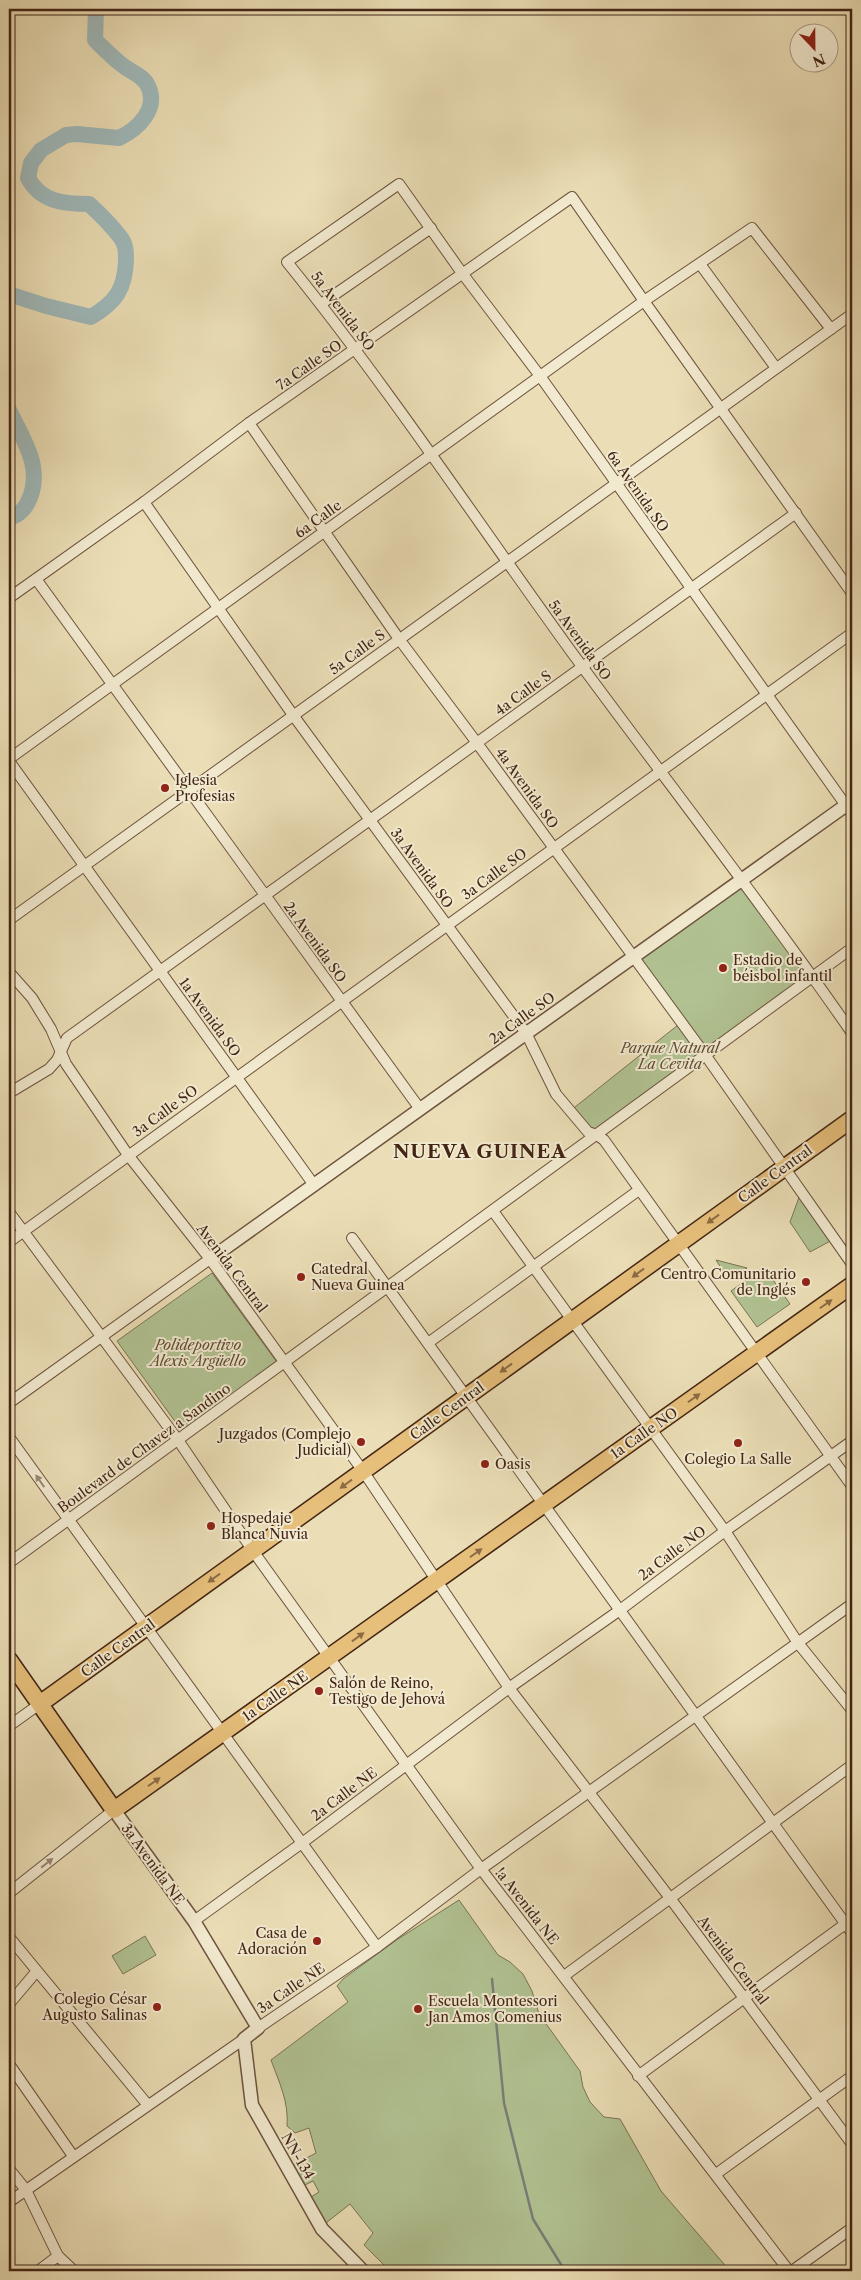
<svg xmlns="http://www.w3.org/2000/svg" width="861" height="2280" viewBox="0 0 861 2280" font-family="'Libre Caslon Text',serif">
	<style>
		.green { fill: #b1c292; stroke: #7a7454 }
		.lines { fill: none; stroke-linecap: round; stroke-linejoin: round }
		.stream { stroke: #7a7e78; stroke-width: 2.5 }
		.river { stroke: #9fb9ba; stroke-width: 16 }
		.minor-casing { stroke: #6d533d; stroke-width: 12 }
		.tertiary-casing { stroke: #6d533d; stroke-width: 15 }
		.trunk-casing { stroke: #432515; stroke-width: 19 }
		.minor { stroke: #f2ead0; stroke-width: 10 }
		.tertiary { stroke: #f2ead0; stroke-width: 12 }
		.trunk { stroke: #e6bf7b; stroke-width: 16 }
		.oneway { fill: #8c6a43 }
		.oneway2 { fill: #9a8872 }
		.poi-dot { fill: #8f2418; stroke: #f2ead0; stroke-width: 2 }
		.labels { text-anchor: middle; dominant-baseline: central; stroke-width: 4; stroke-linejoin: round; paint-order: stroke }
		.street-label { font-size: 14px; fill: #432515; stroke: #f2ead0 }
		.poi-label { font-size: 14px; fill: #432515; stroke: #f2ead0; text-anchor: start }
		.park-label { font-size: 14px; font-style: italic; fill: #5e4c34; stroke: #f2ead0 }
		.district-label { font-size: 19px; font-weight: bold; letter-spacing: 1px; fill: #432515; stroke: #f2ead0 }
	</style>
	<rect width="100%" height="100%" fill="#ebdeb6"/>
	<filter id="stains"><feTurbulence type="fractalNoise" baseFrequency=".004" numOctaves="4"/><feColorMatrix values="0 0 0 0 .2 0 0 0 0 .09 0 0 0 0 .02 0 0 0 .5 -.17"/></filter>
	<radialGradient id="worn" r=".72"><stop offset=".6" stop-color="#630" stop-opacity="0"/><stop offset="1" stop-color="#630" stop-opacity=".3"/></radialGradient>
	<g class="green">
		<path d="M740,885L808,978L707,1051L639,958Z"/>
		<path d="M678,1025L701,1056L600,1130L591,1131L570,1111Z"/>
		<path d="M801,1192L834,1239L810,1252L790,1222Z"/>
		<path d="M716,1260L747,1268L729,1280Z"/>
		<path d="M764,1267L790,1304L757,1327L731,1291Z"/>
		<path d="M212,1273L279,1365L184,1434L117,1341Z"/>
		<path d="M459,1900L498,1955L510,1962L523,1974L532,1991L539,2014L580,2071L583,2087L590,2102L604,2117L620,2119L661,2191L730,2271H390L364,2245L373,2233L350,2204L326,2223L311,2197L319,2192L313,2181L303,2186L293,2165L316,2153L309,2128L295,2133L287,2126C289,2102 279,2082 271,2060L348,2002L337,1986L343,1979L398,1939Z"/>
		<path d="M145,1936L156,1955L123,1974L112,1956Z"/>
	</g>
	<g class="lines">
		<path class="stream" d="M492,1979L504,2103L533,2219L565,2271"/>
		<g class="river">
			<path d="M9,294L46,306L91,317C116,302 125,289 126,260C126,252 126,245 121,238C112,226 100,214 89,204C64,204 41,202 28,178L31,163L41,150L66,135L77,134L119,138C138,129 159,109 148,86C143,75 130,72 121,64C112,57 104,49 95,40L96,9"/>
			<path d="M9,410C24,441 45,470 27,504C23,511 16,517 9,517"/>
		</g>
		<g class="minor-casing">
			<g id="minor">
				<path d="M700,264L776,368"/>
				<path d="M321,304L431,228"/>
				<path d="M249,423L399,639L477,743L706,1056L852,1264"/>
				<path d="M144,502L293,715L526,1033L556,1094L588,1132L597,1135L604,1140L852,1486"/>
				<path d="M36,579L420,1109"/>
				<path d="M9,598L144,502L249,423L572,197L644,301L852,593"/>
				<path d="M9,759L644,301L752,228L831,329"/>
				<path d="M9,761L314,1185"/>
				<path d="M852,814L540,376L462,273L399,184L287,262C388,387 476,520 570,650C664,778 762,903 852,1033"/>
				<path d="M9,920L852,314"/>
				<path d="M9,972L32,998L51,1029L66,1064L128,1155L210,1259L363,1471L509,1688L670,1898L852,2144"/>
				<path d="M9,1093L49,1069L57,1060L67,1038L796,513"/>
				<path d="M493,1211L725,1531L798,1643L852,1710"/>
				<path d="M9,1212L178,1440L253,1551L481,1869L789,2271"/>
				<path d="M352,1238L852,1933"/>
				<path d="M9,1242L852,633"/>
				<path d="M428,1343L639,1190"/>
				<path d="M9,1403L210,1259"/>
				<path d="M9,1437L377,1947"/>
				<path d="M9,1563L852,948"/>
				<path d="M9,1726L41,1703"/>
				<path d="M9,1893L114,1810"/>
				<path d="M194,1921L302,1843L509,1688L620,1610L725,1531L852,1441"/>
				<path d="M9,1937L147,2104"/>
				<path d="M564,1976L852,1765"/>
				<path d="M9,2004L36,1972"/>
				<path d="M258,2028L377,1947L481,1869L852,1604"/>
				<path d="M9,2064L73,2156"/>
				<path d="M638,2076L852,1919"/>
				<path d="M9,2169L26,2190L58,2256L74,2271"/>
				<path d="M716,2174L852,2076"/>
				<path d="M9,2202L244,2039"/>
				<path d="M38,2271L58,2256"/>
				<path d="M792,2271L852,2228"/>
			</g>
		</g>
		<g class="tertiary-casing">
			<g id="tertiary">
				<path d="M210,1259L852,801"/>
				<path d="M114,1810L194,1921L258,2028L244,2039L252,2105L322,2229L363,2271"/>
			</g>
		</g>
		<g class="trunk-casing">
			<g id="trunk">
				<path d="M9,1660L114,1810L852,1285"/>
				<path d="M41,1703L852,1119"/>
			</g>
		</g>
		<use href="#minor" class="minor"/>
		<use href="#tertiary" class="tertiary"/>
		<use href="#trunk" class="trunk"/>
	</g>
	<defs><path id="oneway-solid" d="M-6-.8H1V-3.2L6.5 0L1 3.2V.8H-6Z" transform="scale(1.25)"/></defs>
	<g class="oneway">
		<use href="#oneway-solid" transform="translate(713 1219) rotate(144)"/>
		<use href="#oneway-solid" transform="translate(638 1273) rotate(144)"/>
		<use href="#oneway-solid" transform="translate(826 1304) rotate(-35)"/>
		<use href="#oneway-solid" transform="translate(506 1368) rotate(144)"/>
		<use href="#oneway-solid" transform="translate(694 1398) rotate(-35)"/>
		<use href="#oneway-solid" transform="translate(346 1484) rotate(144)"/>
		<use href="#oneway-solid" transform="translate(476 1553) rotate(-35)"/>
		<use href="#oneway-solid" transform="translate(214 1578) rotate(144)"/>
		<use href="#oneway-solid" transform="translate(358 1637) rotate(-36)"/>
		<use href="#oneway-solid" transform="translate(154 1782) rotate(-35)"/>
	</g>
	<g class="oneway2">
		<use href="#oneway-solid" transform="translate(40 1481) rotate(-125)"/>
		<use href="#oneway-solid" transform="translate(47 1863) rotate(-38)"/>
	</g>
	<g class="poi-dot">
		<circle cx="165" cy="788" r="5"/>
		<circle cx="723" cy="968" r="5"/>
		<circle cx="301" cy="1277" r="5"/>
		<circle cx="806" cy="1282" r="5"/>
		<circle cx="361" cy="1442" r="5"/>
		<circle cx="738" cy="1443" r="5"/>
		<circle cx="485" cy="1464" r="5"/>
		<circle cx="211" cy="1526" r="5"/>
		<circle cx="319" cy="1691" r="5"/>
		<circle cx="317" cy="1941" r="5"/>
		<circle cx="157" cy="2007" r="5"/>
		<circle cx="418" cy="2009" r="5"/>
	</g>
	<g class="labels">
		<g class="street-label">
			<text transform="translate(343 311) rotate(53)">5a Avenida SO</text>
			<text transform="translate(309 365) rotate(-35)">7a Calle SO</text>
			<text transform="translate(638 491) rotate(55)">6a Avenida SO</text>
			<text transform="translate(318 519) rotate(-36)">6a Calle</text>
			<text transform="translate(580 640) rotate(54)">5a Avenida SO</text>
			<text transform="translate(357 652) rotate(-36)">5a Calle S</text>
			<text transform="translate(523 693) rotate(-36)">4a Calle S</text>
			<text transform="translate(527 788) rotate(54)">4a Avenida SO</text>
			<text transform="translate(422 868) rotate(54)">3a Avenida SO</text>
			<text transform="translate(494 874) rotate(-36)">3a Calle SO</text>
			<text transform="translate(315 942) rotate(54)">2a Avenida SO</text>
			<text transform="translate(210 1017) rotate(54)">1a Avenida SO</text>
			<text transform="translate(522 1018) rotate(-36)">2a Calle SO</text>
			<text transform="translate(165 1111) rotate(-36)">3a Calle SO</text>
			<text transform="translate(775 1174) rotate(-36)">Calle Central</text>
			<text transform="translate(232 1268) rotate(53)">Avenida Central</text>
			<text transform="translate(447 1411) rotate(-36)">Calle Central</text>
			<text transform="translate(644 1433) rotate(-35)">1a Calle NO</text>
			<text transform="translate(144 1448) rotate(-36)">Boulevard de Chavez a Sandino</text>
			<text transform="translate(672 1553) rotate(-37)">2a Calle NO</text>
			<text transform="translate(118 1648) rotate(-36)">Calle Central</text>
			<text transform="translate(275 1696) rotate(-35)">1a Calle NE</text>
			<text transform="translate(344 1794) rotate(-37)">2a Calle NE</text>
			<text transform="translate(153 1864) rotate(54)">3a Avenida NE</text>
			<text transform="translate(527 1906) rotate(52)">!a Avenida NE</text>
			<text transform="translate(733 1960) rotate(53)">Avenida Central</text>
			<text transform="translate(291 1988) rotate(-34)">3a Calle NE</text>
			<text transform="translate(298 2156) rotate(60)">NN-134</text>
		</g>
		<g class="poi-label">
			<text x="175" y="780">Iglesia<tspan x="175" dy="16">Profesias</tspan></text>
			<text x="733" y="960">Estadio de<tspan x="733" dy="16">béisbol infantil</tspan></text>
			<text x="311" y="1269">Catedral<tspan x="311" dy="16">Nueva Guinea</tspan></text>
			<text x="796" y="1274" text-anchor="end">Centro Comunitario<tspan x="796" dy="16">de Inglés</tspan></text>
			<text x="351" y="1434" text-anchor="end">Juzgados (Complejo<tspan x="351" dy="16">Judicial)</tspan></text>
			<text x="738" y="1459" text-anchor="middle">Colegio La Salle</text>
			<text x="495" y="1464">Oasis</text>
			<text x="221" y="1518">Hospedaje<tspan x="221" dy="16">Blanca Nuvia</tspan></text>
			<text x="329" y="1683">Salón de Reino,<tspan x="329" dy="16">Testigo de Jehová</tspan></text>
			<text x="307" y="1933" text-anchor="end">Casa de<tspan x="307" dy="16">Adoración</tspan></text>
			<text x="147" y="1999" text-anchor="end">Colegio César<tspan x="147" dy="16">Augusto Salinas</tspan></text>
			<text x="428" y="2001">Escuela Montessori<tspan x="428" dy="16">Jan Amos Comenius</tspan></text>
		</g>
		<g class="park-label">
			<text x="670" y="1048">Parque Natural<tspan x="670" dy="16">La Cevita</tspan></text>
			<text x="198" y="1345">Polideportivo<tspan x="198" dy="16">Alexis Argüello</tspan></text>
		</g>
		<g class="district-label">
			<text x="480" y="1151">NUEVA GUINEA</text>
		</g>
	</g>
	<rect width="861" height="2280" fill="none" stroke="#ebdeb6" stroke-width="30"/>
	<rect x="10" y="10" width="841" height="2260" fill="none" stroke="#432515" stroke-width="2.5"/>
	<rect x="15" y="15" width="831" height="2250" fill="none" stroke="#432515"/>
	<g transform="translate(814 48) rotate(158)"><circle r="24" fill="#f2ead0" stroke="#ac9b85"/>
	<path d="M0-4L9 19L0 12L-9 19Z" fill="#8f2418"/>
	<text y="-8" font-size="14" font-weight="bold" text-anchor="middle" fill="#432515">N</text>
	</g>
	<rect width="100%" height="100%" filter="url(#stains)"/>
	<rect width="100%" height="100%" fill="url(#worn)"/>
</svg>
